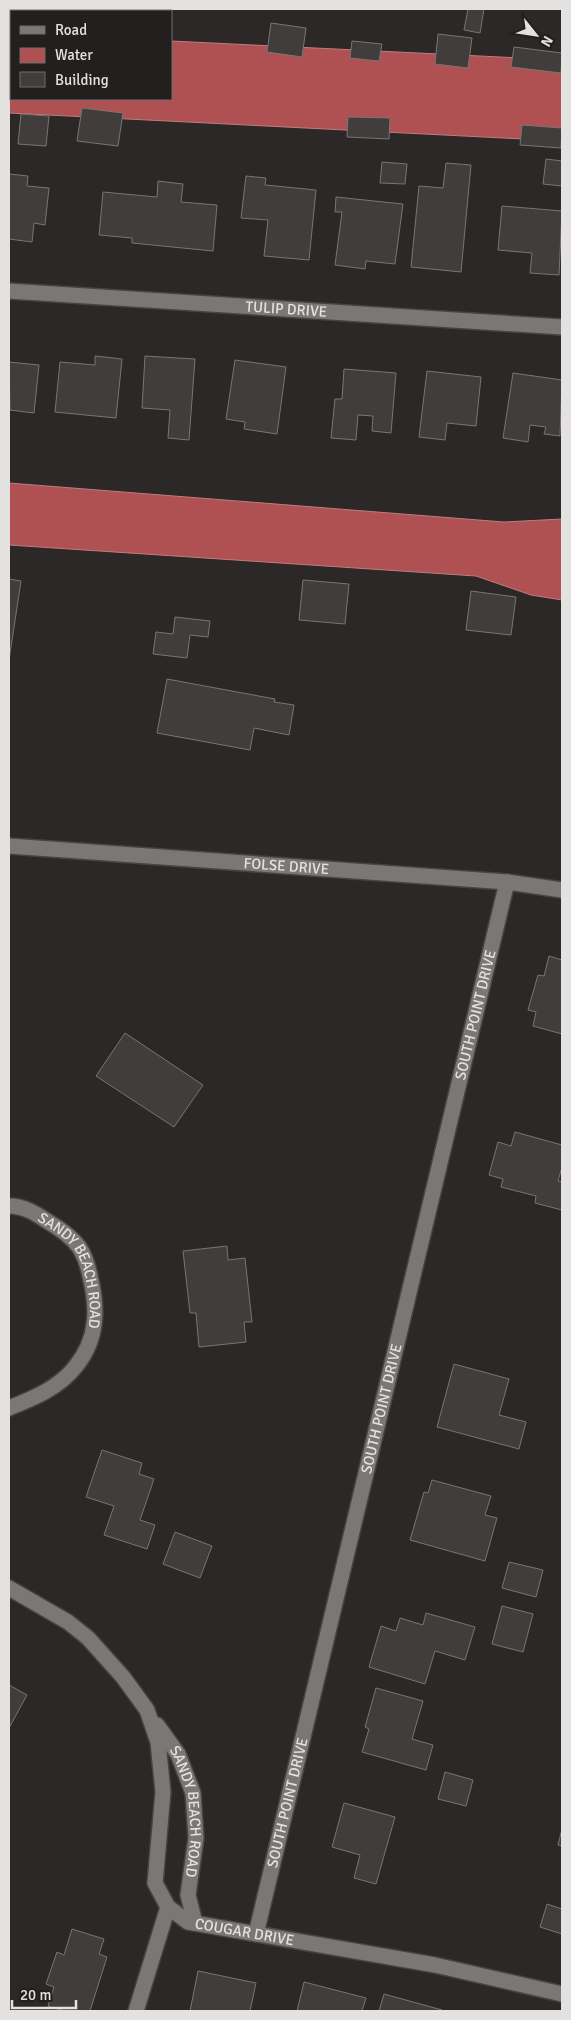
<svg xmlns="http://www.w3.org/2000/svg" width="571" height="2020" viewBox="0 0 571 2020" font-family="Signika,sans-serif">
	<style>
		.water { fill: #af5152; stroke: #bf7c7d }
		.building { fill: #423d3d; stroke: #7a7574 }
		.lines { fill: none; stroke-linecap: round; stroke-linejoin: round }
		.minor-casing { stroke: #474343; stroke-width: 18 }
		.minor { stroke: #7c7777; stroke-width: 15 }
		.labels { text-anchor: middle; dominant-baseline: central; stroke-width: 5; stroke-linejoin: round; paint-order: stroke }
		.street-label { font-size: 15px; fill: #e4e2e1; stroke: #231f1e }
	</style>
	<rect width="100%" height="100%" fill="#2c2828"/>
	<g class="water">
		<path d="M9,34H11V99H171V41L562,60V141L9,113Z"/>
		<path d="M9,483L504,522L562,519V600L531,595L476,576L9,545Z"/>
	</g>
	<g class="building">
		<path d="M468,9H484L480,33L464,30Z"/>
		<path d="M9,13H11L9,46Z"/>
		<path d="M271,23L306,28L302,57L267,52Z"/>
		<path d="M438,34L472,38L468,68L435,64Z"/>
		<path d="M352,41L382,44L379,61L350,58Z"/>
		<path d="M514,47L562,53L561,73L511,67Z"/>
		<path d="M82,108L123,113L118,146L77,141Z"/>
		<path d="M21,114L49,116L46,146L18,144Z"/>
		<path d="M348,117L390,118L389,139L347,137Z"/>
		<path d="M522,125L562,128L561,148L520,145Z"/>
		<path d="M546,159L562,161V186L543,184Z"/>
		<path d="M382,162L407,164L405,184L380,183Z"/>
		<path d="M446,163L471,165L461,272L411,267L419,186L443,188Z"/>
		<path d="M9,174L28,176L27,186L49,188L45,225L34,223L32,242L9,239Z"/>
		<path d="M246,176L266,178L265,185L316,190L309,260L264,256L268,220L241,218Z"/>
		<path d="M158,181L183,184L181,202L217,205L213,251L132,243V238L99,235L103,192L157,197Z"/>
		<path d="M336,197L403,204L395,264L366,261L365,269L335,265L342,212H335Z"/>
		<path d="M502,206L562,211L559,275L530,273L532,253L498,250Z"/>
		<path d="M95,356L122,359L116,418L55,412L60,362L95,365Z"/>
		<path d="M145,356L195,359L189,440L168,438L170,410L142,408Z"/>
		<path d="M235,360L286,367L277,434L244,429L245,422L226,419Z"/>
		<path d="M9,362L39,365L34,413L10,410Z"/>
		<path d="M344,369L396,373L391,433L372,431L373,416L358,415L356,440L331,438L335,399H342Z"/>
		<path d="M427,371L481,377L476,426L447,423L445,440L419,437Z"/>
		<path d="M513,373L562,380L560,436L544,434L546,427L530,425L528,442L503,438Z"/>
		<path d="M9,579L21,581L9,660Z"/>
		<path d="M303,580L349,584L345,624L299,620Z"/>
		<path d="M471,591L516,597L511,635L466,630Z"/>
		<path d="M175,617L210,621L208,637L190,635L187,658L153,654L156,632L173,634Z"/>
		<path d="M167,679L275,699L274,702L294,705L289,735L254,728L250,750L157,733Z"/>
		<path d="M549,956L562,960V1034L533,1026L536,1012L528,1010L538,975L544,976Z"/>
		<path d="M125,1033L203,1085L174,1127L96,1076Z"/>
		<path d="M515,1132L562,1145V1167L558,1181L562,1182V1210L535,1203L536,1196L501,1187L503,1179L489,1175L498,1142L511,1146Z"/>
		<path d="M227,1246L228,1260L245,1258L252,1322H244L246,1342L199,1347L196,1313H190L183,1251Z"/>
		<path d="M454,1364L509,1379L499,1415L526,1422L519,1449L437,1427Z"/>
		<path d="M102,1450L142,1463L139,1474L154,1479L140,1520L155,1525L147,1549L104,1535L114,1506L86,1497Z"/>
		<path d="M432,1480L491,1496L485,1515L497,1518L485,1561L410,1540L424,1492L428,1493Z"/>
		<path d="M175,1532L212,1546L200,1578L163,1564Z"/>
		<path d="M509,1562L543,1570L536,1597L502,1588Z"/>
		<path d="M502,1606L533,1614L523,1652L492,1644Z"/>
		<path d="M426,1613L475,1627L465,1660L435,1651L425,1684L369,1667L381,1626L396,1631L400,1618L423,1625Z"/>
		<path d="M9,1685L27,1695L9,1728Z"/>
		<path d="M376,1688L423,1701L412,1739L433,1745L426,1770L362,1752L369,1729L365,1727Z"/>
		<path d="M445,1772L473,1780L466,1806L438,1799Z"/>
		<path d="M344,1803L395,1817L376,1884L354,1878L360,1855L332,1847Z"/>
		<path d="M562,1829V1846L558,1845Z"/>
		<path d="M547,1904L562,1909V1934L540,1927Z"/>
		<path d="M72,1929L104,1939L99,1954L107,1957L90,2011H64L48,2006L54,1987L46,1984L57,1952L64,1955Z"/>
		<path d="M198,1971L256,1983L250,2011H190Z"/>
		<path d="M304,1982L366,1998L362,2011H297Z"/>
		<path d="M384,1994L442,2010V2011H379Z"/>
	</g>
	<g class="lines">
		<g class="minor-casing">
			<g id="minor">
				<path id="s1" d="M9,291L562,327"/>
				<path id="s2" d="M9,846L507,882L562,890"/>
				<path id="s3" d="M9,1206C24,1206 35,1213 47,1221C59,1228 71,1236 79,1247C85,1256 88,1266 90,1276C98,1308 98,1339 76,1366C59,1388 34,1398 9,1408"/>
				<path id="s4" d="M9,1588L68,1622L88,1638L123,1677L147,1710L158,1742L163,1792L155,1883L168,1907L188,1922L435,1965L562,1994"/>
				<path id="s5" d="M157,1725L178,1754L193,1793L196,1838L188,1895L195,1923"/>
				<path id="s6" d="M256,1934L507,882"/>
				<path d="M136,2011L168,1907"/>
			</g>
		</g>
		<use href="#minor" class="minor"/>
	</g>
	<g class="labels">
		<g class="street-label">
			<text stroke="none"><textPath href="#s1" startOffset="278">TULIP DRIVE</textPath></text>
			<text stroke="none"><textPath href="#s2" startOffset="278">FOLSE DRIVE</textPath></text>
			<text stroke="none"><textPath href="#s6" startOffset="945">SOUTH POINT DRIVE</textPath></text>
			<text stroke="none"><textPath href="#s3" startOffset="100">SANDY BEACH ROAD</textPath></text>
			<text stroke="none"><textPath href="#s6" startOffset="540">SOUTH POINT DRIVE</textPath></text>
			<text stroke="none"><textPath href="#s6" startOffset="135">SOUTH POINT DRIVE</textPath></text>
			<text stroke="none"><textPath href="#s5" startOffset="95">SANDY BEACH ROAD</textPath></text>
			<text stroke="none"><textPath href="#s4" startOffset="472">COUGAR DRIVE</textPath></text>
		</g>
	</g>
	<rect width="571" height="2020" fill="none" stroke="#e4e2e1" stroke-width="20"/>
	<rect x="10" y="10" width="162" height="90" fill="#231f1e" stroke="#706d6c"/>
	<rect x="20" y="26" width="25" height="8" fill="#7c7777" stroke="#706d6c"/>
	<text x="55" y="35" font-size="15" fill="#e4e2e1">Road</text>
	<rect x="20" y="48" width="25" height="15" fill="#af5152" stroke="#706d6c"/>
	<text x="55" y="60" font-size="15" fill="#e4e2e1">Water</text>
	<rect x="20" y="72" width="25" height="15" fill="#423d3d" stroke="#706d6c"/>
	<text x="55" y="85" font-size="15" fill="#e4e2e1">Building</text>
	<g transform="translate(536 35) rotate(120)" stroke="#231f1e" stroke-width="4" paint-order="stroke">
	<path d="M0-4L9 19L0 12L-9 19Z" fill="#e4e2e1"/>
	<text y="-8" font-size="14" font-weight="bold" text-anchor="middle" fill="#e4e2e1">N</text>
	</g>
	<path d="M12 2000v8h64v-8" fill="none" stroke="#e4e2e1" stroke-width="2.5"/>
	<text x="20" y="2000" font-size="15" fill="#e4e2e1" stroke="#231f1e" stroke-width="4" paint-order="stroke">20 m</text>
</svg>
